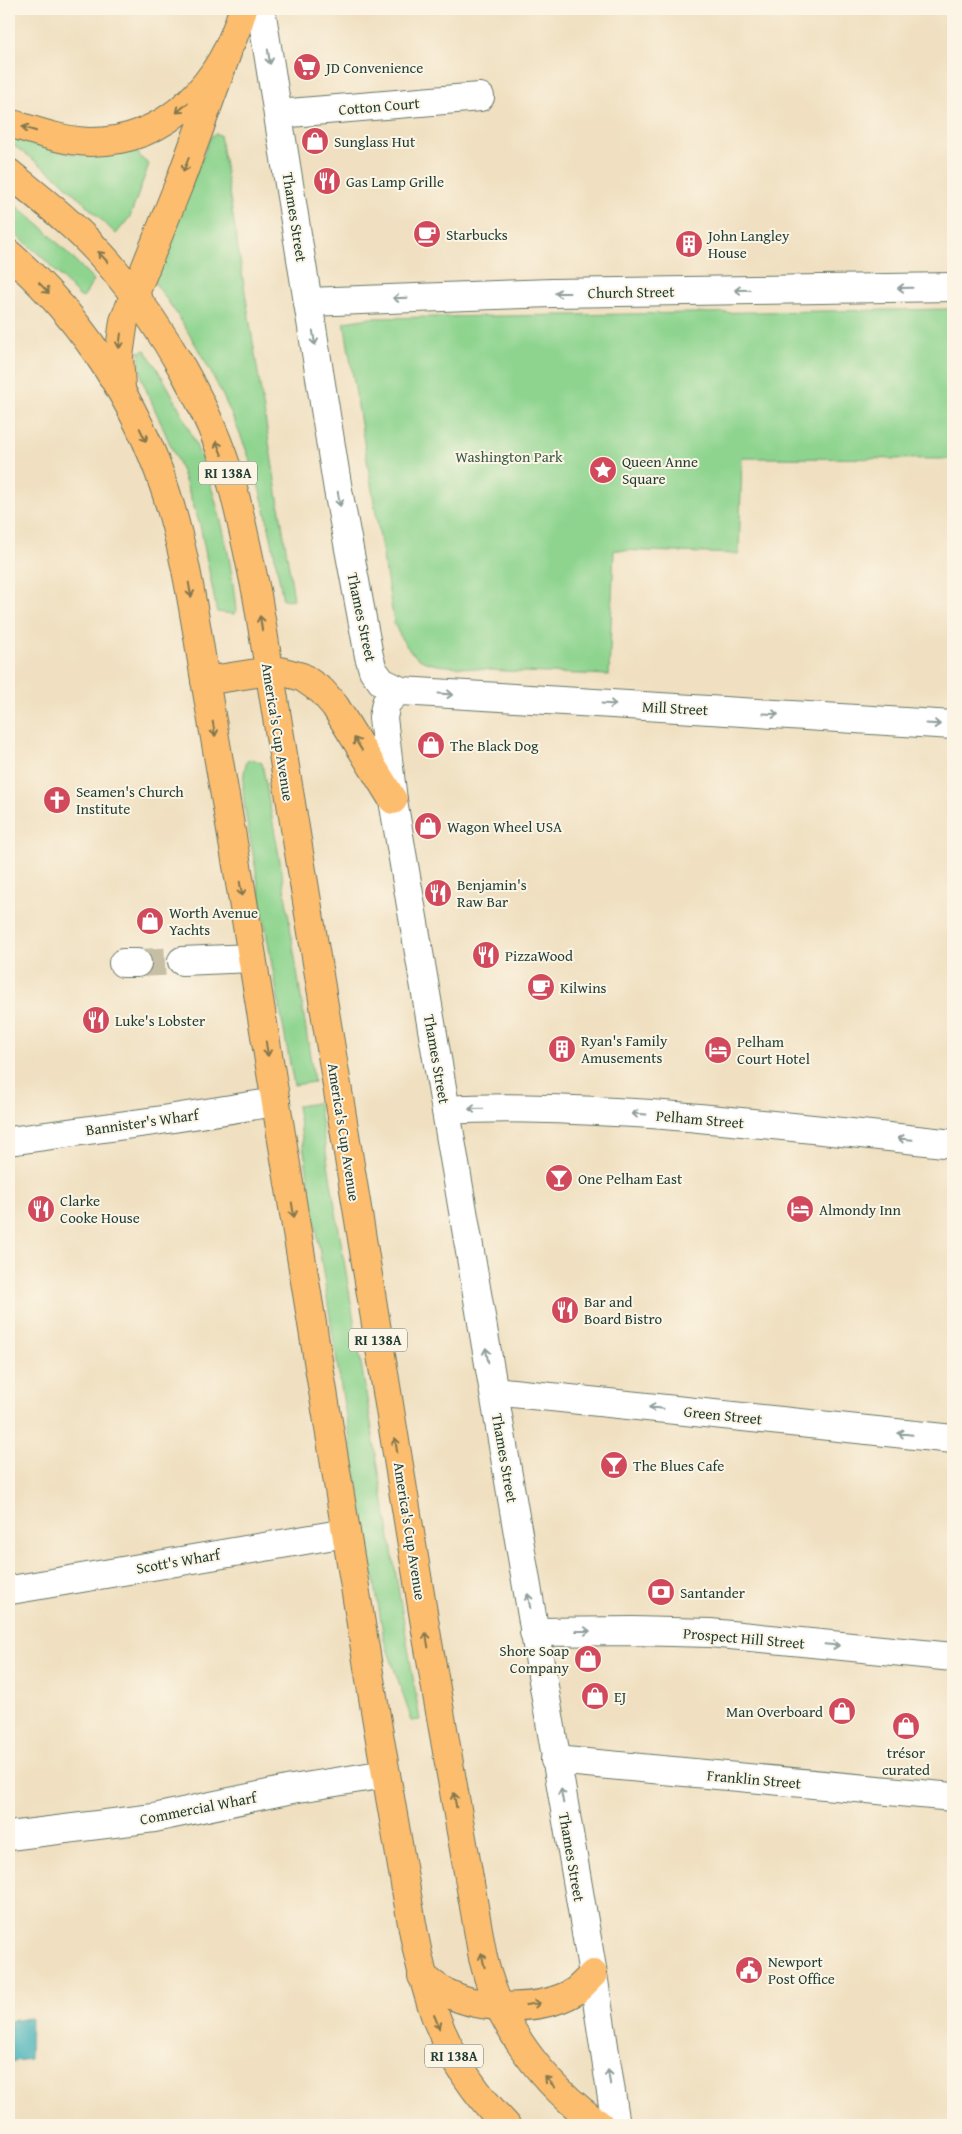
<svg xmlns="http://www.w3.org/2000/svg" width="962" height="2134" viewBox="0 0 962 2134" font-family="'Gentium Book Plus',serif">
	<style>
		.green { fill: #8ed48f; stroke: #568862 }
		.water { fill: #3fb0b7; stroke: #2f7676 }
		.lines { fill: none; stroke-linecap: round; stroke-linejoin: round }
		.minor-tunnel { stroke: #c6bfa5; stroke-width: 28; stroke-dasharray: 28 14; stroke-linecap: butt }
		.minor-casing { stroke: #687665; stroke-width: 30 }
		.tertiary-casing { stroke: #687665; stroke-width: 30 }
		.primary-casing { stroke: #687665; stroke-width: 30 }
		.minor { stroke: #fff; stroke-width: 28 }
		.tertiary { stroke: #fff; stroke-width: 28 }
		.primary { stroke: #fcbd6e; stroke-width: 28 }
		.oneway { stroke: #8f9e9a }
		.oneway2 { stroke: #82774e }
		.labels { text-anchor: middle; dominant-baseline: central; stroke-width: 4; stroke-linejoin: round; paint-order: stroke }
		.shield { fill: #fcf5e5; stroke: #617469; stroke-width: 1 }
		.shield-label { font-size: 14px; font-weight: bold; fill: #1f3d34 }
		.poi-label { font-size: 15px; fill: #1f3d34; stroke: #fcf5e5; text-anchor: start }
		.street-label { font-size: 15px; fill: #1f3d34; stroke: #fcf5e5 }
		.park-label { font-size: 15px; fill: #355b46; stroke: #fcf5e5 }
	</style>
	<rect width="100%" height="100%" fill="#fcf5e5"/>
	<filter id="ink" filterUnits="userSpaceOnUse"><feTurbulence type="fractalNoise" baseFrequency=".02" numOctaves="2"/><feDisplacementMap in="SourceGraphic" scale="10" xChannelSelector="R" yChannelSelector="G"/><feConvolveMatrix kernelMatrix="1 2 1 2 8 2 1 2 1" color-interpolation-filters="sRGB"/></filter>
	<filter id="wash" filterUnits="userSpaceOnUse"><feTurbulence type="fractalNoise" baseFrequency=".0096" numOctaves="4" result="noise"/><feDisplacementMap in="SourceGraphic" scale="20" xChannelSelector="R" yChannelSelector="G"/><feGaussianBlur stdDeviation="1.12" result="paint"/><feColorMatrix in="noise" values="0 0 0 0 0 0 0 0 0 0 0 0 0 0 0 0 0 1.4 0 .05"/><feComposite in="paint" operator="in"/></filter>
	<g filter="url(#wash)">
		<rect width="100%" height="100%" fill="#f0e0c1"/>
		<g class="green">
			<path d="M216,134L220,135L294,599L283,600C275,558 268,515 255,474C231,404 196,338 152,279L211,136Z"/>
			<path d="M9,136C32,143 57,153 81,155C99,157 119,152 136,149L141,158L149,164L130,217L116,234L57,177L9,142Z"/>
			<path d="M9,200L43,228L94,280L83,298L79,296L42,257L9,229Z"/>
			<path d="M953,309V459L742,458L739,554L614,550L609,675C559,673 510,673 460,667C449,666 434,666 423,661C409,654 399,636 394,622L344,322L370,318Z"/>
			<path d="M145,350C197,426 229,521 236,612L234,614L217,612L200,525L181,469L142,380L139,352Z"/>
			<path d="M252,759L262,763L281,867L314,1082L294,1085C280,1010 266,935 254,859C249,831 237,788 247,761Z"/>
			<path d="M318,1103L420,1720L412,1721L384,1639L339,1375L297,1106Z"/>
		</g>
		<path class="water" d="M31,2018L30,2059L9,2062V2021Z"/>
	</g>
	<g filter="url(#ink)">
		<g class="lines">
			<path class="minor-tunnel" d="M137,963L182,961"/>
			<g class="minor-casing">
				<g id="minor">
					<path d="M278,114L480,97"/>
					<path d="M308,302L552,293L953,287"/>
					<path d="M182,961L252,958"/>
					<path d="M123,963H137"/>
					<path d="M9,1141L155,1121L276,1102"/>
					<path d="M494,1391L953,1439"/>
					<path d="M11,1590L346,1533"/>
					<path d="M534,1632L633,1631L710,1633L953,1657"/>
					<path d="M555,1760L953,1797"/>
					<path d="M9,1836L154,1818L292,1789L386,1774"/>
				</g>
			</g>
			<g class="tertiary-casing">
				<g id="tertiary">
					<path d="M261,9L338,490L369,656L373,670L382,682L401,691L953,725"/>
					<path d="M398,691L386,703L383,718L393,800L593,1974L616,2125"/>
					<path d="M446,1110C514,1106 583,1110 651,1114C752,1122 853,1133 953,1144"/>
				</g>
			</g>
			<g class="primary-casing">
				<g id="primary">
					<path d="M9,123C35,131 62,141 90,142C170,142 223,80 243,9"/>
					<path d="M9,173C45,202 82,231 112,267C164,329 209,406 232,484C242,521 249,558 257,595L427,1637L483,1958C499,2027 543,2084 600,2125"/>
					<path d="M9,254C76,313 128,388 159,472C183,537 193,606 204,674C216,746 229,817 241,889C288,1168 331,1449 378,1728C387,1780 396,1832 405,1884C422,1982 433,2051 506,2125"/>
					<path d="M121,387L119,356L124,321L179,184L227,53"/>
					<path d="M205,681L269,671H280L302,677L322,691L335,706L393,800"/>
					<path d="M422,1976C430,1982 438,1989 447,1993C481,2010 540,2012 574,1992C581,1987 587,1980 593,1974"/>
				</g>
			</g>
			<use href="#minor" class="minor"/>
			<use href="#tertiary" class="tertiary"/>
			<use href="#primary" class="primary"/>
		</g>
		<defs><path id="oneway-shaft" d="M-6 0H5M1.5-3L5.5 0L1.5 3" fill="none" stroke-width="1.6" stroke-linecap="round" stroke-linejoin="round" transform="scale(1.25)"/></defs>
		<g class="oneway">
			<use href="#oneway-shaft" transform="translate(269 57) rotate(81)"/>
			<use href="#oneway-shaft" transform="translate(905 288) rotate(179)"/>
			<use href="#oneway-shaft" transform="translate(742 290) rotate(179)"/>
			<use href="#oneway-shaft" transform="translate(562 293) rotate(180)"/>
			<use href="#oneway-shaft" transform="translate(400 298) rotate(178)"/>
			<use href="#oneway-shaft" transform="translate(314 338) rotate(81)"/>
			<use href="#oneway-shaft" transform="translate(339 499) rotate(80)"/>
			<use href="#oneway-shaft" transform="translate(446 694) rotate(4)"/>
			<use href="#oneway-shaft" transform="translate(609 704) rotate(4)"/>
			<use href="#oneway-shaft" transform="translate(771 714) rotate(3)"/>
			<use href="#oneway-shaft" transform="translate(933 724) rotate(3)"/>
			<use href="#oneway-shaft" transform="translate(476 1109) rotate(179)"/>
			<use href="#oneway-shaft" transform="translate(639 1114) rotate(-176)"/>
			<use href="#oneway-shaft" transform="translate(905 1139) rotate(-174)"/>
			<use href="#oneway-shaft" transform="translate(487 1355) rotate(-100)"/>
			<use href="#oneway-shaft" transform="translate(656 1408) rotate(-174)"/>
			<use href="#oneway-shaft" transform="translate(905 1434) rotate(-174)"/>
			<use href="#oneway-shaft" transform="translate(529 1601) rotate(-100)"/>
			<use href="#oneway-shaft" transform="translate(583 1631)"/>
			<use href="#oneway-shaft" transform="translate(832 1645) rotate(5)"/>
			<use href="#oneway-shaft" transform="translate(562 1796) rotate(-100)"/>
			<use href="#oneway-shaft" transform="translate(609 2077) rotate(-99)"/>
		</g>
		<g class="oneway2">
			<use href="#oneway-shaft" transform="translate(182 108) rotate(140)"/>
			<use href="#oneway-shaft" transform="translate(29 129) rotate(-163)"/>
			<use href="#oneway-shaft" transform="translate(186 165) rotate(111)"/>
			<use href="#oneway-shaft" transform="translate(103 257) rotate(-133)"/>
			<use href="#oneway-shaft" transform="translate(44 288) rotate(46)"/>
			<use href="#oneway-shaft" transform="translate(120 341) rotate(97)"/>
			<use href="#oneway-shaft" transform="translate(143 435) rotate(64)"/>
			<use href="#oneway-shaft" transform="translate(219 448) rotate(-112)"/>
			<use href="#oneway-shaft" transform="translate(190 590) rotate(80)"/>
			<use href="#oneway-shaft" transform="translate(261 623) rotate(-99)"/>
			<use href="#oneway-shaft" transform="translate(214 729) rotate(80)"/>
			<use href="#oneway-shaft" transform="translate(358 744) rotate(-122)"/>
			<use href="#oneway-shaft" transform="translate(241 889) rotate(80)"/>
			<use href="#oneway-shaft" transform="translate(267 1049) rotate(81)"/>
			<use href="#oneway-shaft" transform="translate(293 1210) rotate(81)"/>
			<use href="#oneway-shaft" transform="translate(396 1445) rotate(-99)"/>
			<use href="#oneway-shaft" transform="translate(427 1640) rotate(-100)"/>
			<use href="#oneway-shaft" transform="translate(455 1800) rotate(-100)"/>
			<use href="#oneway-shaft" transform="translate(483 1960) rotate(-102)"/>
			<use href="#oneway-shaft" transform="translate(533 2004) rotate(-8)"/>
			<use href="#oneway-shaft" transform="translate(437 2022) rotate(68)"/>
			<use href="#oneway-shaft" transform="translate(550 2082) rotate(-133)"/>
		</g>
	</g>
	<defs>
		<g id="supermarket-disc" transform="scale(1.4375)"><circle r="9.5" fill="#d1495b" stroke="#fcf5e5"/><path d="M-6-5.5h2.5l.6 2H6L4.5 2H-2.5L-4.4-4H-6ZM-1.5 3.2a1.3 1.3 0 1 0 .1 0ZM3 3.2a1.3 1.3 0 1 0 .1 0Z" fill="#fff"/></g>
		<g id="shop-disc" transform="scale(1.4375)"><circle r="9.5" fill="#d1495b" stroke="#fcf5e5"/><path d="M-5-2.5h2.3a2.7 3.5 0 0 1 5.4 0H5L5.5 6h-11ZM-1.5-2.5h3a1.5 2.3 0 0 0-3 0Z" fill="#fff"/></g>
		<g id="restaurant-disc" transform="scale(1.4375)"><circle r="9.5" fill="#d1495b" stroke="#fcf5e5"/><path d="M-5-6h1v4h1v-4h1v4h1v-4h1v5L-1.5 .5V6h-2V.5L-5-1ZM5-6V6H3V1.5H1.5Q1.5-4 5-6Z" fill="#fff"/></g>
		<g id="cafe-disc" transform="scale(1.4375)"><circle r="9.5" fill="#d1495b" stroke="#fcf5e5"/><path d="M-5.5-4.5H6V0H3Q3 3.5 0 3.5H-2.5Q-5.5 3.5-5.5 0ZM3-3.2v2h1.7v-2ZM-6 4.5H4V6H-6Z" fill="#fff"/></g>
		<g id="building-disc" transform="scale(1.4375)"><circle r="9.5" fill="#d1495b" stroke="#fcf5e5"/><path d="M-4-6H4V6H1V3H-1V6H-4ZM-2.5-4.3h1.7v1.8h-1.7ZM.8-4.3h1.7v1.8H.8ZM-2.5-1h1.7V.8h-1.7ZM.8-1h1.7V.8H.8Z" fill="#fff"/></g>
		<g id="sight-disc" transform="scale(1.4375)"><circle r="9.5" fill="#d1495b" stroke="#fcf5e5"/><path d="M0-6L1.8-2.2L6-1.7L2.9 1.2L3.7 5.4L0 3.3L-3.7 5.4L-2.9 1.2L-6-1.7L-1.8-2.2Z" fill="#fff"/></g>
		<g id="church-disc" transform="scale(1.4375)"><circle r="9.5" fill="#d1495b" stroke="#fcf5e5"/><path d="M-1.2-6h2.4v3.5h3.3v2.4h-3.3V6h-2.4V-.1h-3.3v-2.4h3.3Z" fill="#fff"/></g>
		<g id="hotel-disc" transform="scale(1.4375)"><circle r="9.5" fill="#d1495b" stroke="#fcf5e5"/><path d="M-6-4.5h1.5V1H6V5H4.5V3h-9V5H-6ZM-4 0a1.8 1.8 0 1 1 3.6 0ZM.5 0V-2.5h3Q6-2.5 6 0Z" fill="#fff"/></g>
		<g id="bar-disc" transform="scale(1.4375)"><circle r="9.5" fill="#d1495b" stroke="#fcf5e5"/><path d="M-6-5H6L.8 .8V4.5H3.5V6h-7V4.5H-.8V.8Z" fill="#fff"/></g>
		<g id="bank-disc" transform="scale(1.4375)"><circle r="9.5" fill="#d1495b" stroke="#fcf5e5"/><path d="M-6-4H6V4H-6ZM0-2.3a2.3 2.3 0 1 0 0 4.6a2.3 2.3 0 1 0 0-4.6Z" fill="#fff"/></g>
		<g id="civic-disc" transform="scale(1.4375)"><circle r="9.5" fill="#d1495b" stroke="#fcf5e5"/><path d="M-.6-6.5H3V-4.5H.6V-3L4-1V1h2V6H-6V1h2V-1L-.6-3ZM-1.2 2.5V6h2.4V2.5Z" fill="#fff"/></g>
	</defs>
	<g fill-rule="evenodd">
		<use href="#supermarket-disc" x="307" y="67"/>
		<use href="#shop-disc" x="315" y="141"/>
		<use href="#restaurant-disc" x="327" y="181"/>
		<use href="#cafe-disc" x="427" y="234"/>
		<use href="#building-disc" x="689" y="244"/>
		<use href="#sight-disc" x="603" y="470"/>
		<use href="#shop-disc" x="431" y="745"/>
		<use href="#church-disc" x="57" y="800"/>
		<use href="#shop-disc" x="428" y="826"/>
		<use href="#restaurant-disc" x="438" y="893"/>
		<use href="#shop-disc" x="150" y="921"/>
		<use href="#restaurant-disc" x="486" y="955"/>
		<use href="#cafe-disc" x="541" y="987"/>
		<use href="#restaurant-disc" x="96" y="1020"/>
		<use href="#building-disc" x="562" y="1049"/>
		<use href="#hotel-disc" x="718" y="1050"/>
		<use href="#bar-disc" x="559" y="1178"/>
		<use href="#restaurant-disc" x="41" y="1209"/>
		<use href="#hotel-disc" x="800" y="1209"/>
		<use href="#restaurant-disc" x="565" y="1310"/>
		<use href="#bar-disc" x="614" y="1465"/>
		<use href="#bank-disc" x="661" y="1592"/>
		<use href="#shop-disc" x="588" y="1659"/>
		<use href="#shop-disc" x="595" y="1696"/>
		<use href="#shop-disc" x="842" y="1711"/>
		<use href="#shop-disc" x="906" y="1726"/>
		<use href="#civic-disc" x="749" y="1970"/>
	</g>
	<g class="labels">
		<g class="shield">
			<rect x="199" y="461.5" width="58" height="23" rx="4"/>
			<rect x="349" y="1328.5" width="58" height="23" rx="4"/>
			<rect x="425" y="2044.5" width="58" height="23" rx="4"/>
		</g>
		<g class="shield-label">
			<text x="228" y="473">RI 138A</text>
			<text x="378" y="1340">RI 138A</text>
			<text x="454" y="2056">RI 138A</text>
		</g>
		<g class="poi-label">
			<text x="326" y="67">JD Convenience</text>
			<text x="334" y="141">Sunglass Hut</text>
			<text x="346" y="181">Gas Lamp Grille</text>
			<text x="446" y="234">Starbucks</text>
			<text x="708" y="235">John Langley<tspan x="708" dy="17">House</tspan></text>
			<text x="622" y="461">Queen Anne<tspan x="622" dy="17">Square</tspan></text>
			<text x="450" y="745">The Black Dog</text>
			<text x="76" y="791">Seamen's Church<tspan x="76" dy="17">Institute</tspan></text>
			<text x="447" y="826">Wagon Wheel USA</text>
			<text x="457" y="884">Benjamin's<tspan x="457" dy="17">Raw Bar</tspan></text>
			<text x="169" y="912">Worth Avenue<tspan x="169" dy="17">Yachts</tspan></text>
			<text x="505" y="955">PizzaWood</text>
			<text x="560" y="987">Kilwins</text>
			<text x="115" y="1020">Luke's Lobster</text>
			<text x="581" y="1040">Ryan's Family<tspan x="581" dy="17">Amusements</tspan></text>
			<text x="737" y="1041">Pelham<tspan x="737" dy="17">Court Hotel</tspan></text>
			<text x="578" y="1178">One Pelham East</text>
			<text x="60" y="1200">Clarke<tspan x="60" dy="17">Cooke House</tspan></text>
			<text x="819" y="1209">Almondy Inn</text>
			<text x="584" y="1301">Bar and<tspan x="584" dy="17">Board Bistro</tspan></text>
			<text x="633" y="1465">The Blues Cafe</text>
			<text x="680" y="1592">Santander</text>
			<text x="569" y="1650" text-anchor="end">Shore Soap<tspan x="569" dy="17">Company</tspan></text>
			<text x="614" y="1696">EJ</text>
			<text x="823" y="1711" text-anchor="end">Man Overboard</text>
			<text x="906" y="1752" text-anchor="middle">trésor<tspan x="906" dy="17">curated</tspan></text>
			<text x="768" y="1961">Newport<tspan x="768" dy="17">Post Office</tspan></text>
		</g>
		<g class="street-label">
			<text transform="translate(379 106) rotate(-5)">Cotton Court</text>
			<text transform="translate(295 217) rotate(81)">Thames Street</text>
			<text transform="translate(631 292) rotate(-1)">Church Street</text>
			<text transform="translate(362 617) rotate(78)">Thames Street</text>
			<text transform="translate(675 708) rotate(3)">Mill Street</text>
			<text transform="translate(278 732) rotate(81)">America's Cup Avenue</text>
			<text transform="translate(437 1059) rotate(80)">Thames Street</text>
			<text transform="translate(700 1119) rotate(5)">Pelham Street</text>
			<text transform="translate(142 1122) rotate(-8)">Bannister's Wharf</text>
			<text transform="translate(344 1132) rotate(81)">America's Cup Avenue</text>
			<text transform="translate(723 1415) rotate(6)">Green Street</text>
			<text transform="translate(505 1458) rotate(80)">Thames Street</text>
			<text transform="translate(410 1531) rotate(81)">America's Cup Avenue</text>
			<text transform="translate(178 1561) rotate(-10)">Scott's Wharf</text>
			<text transform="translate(744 1638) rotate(5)">Prospect Hill Street</text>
			<text transform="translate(754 1779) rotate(5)">Franklin Street</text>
			<text transform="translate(198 1808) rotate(-11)">Commercial Wharf</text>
			<text transform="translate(572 1857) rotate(80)">Thames Street</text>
		</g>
		<g class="park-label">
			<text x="509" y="456">Washington Park</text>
		</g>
	</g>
	<rect width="962" height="2134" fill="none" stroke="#fcf5e5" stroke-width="30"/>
</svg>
